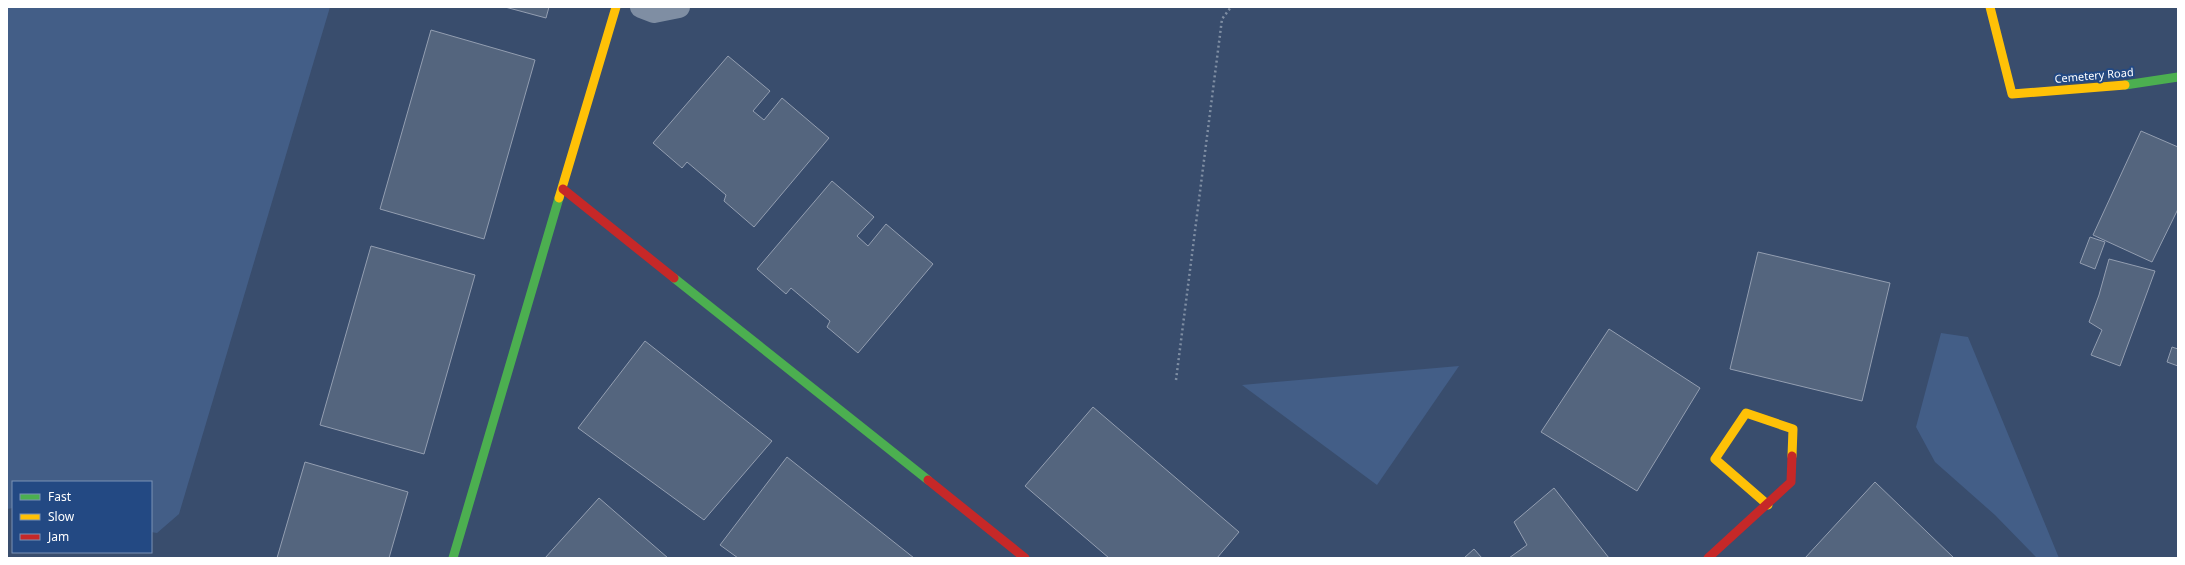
<svg xmlns="http://www.w3.org/2000/svg" width="2185" height="565" viewBox="0 0 2185 565" font-family="'Noto Sans',sans-serif">
	<style>
		.water { fill: #435e87 }
		.building { fill: #54657e; stroke: #939eb1 }
		.lines { fill: none; stroke-linecap: round; stroke-linejoin: round }
		.path { stroke: #7f8ea3; stroke-width: 2.5; stroke-dasharray: 2 3; stroke-linecap: butt }
		.street { stroke: #7f8ea3; stroke-width: 22 }
		.fast { stroke: #4caf50; stroke-width: 9 }
		.slow { stroke: #ffc107; stroke-width: 9 }
		.jam { stroke: #c62828; stroke-width: 9 }
		.labels { text-anchor: middle; dominant-baseline: central; stroke-width: 4; stroke-linejoin: round; paint-order: stroke }
		.street-label { font-size: 11px; fill: #fff; stroke: #234983 }
	</style>
	<rect width="100%" height="100%" fill="#394d6d"/>
	<g class="water">
		<path d="M7,7H330L179,514L157,533L151,532V482H13V508L7,509Z"/>
		<path d="M1941,333L1968,337L2059,558H2037L1995,515L1935,462L1916,427Z"/>
		<path d="M1459,366L1377,485L1242,385Z"/>
	</g>
	<g class="building">
		<path d="M505,7H549L546,18Z"/>
		<path d="M431,30L535,60L484,239L380,209Z"/>
		<path d="M728,56L770,91L753,111L764,120L782,98L829,138L754,227L724,201L726,195L687,162L682,168L653,143Z"/>
		<path d="M2141,131L2178,147V209L2152,262L2093,235Z"/>
		<path d="M832,181L874,217L857,236L868,246L886,224L933,264L858,353L827,327L830,321L791,288L786,294L757,269Z"/>
		<path d="M2090,237L2105,242L2095,269L2080,263Z"/>
		<path d="M371,246L475,275L424,454L320,425Z"/>
		<path d="M1758,252L1890,283L1862,401L1730,369Z"/>
		<path d="M2109,259L2155,271L2120,366L2091,355L2102,330L2089,322L2099,295Z"/>
		<path d="M1609,329L1700,388L1637,491L1541,432Z"/>
		<path d="M645,341L772,441L704,520L578,428Z"/>
		<path d="M2172,347L2178,349V366L2167,362Z"/>
		<path d="M1093,407L1239,532L1217,558H1109L1025,486Z"/>
		<path d="M787,457L914,558H738L720,545Z"/>
		<path d="M305,462L408,492L389,558H277Z"/>
		<path d="M1875,482L1954,558H1805Z"/>
		<path d="M1554,488L1609,558H1509L1527,545L1514,522Z"/>
		<path d="M599,498L668,558H545Z"/>
		<path d="M1474,549L1482,558H1464Z"/>
	</g>
	<g class="lines">
		<path class="path" d="M1176,380L1222,19L1231,7"/>
		<path class="street" d="M641,7L654,12L679,7"/>
		<g class="fast">
			<path d="M2125,85L2178,77"/>
			<path d="M674,278L928,480"/>
			<path d="M453,558L559,198"/>
		</g>
		<g class="slow">
			<path d="M1990,7L2012,94L2125,85"/>
			<path d="M559,198L616,7"/>
			<path d="M1768,505L1715,459L1746,413L1793,429L1792,456"/>
		</g>
		<g class="jam">
			<path d="M563,189L674,278"/>
			<path d="M928,480L1025,558"/>
			<path d="M1708,558L1791,482L1792,456"/>
		</g>
	</g>
	<g class="labels">
		<g class="street-label">
			<text transform="translate(2094 75) rotate(-5)">Cemetery Road</text>
		</g>
	</g>
	<rect width="2185" height="565" fill="none" stroke="#ffffff" stroke-width="16"/>
	<rect x="12" y="481" width="140" height="72" fill="#234983" stroke="#7b92b5"/>
	<rect x="20" y="494" width="20" height="6" fill="#4caf50" stroke="#7b92b5"/>
	<text x="48" y="501" font-size="12" fill="#ffffff">Fast</text>
	<rect x="20" y="514" width="20" height="6" fill="#ffc107" stroke="#7b92b5"/>
	<text x="48" y="521" font-size="12" fill="#ffffff">Slow</text>
	<rect x="20" y="534" width="20" height="6" fill="#c62828" stroke="#7b92b5"/>
	<text x="48" y="541" font-size="12" fill="#ffffff">Jam</text>
</svg>
